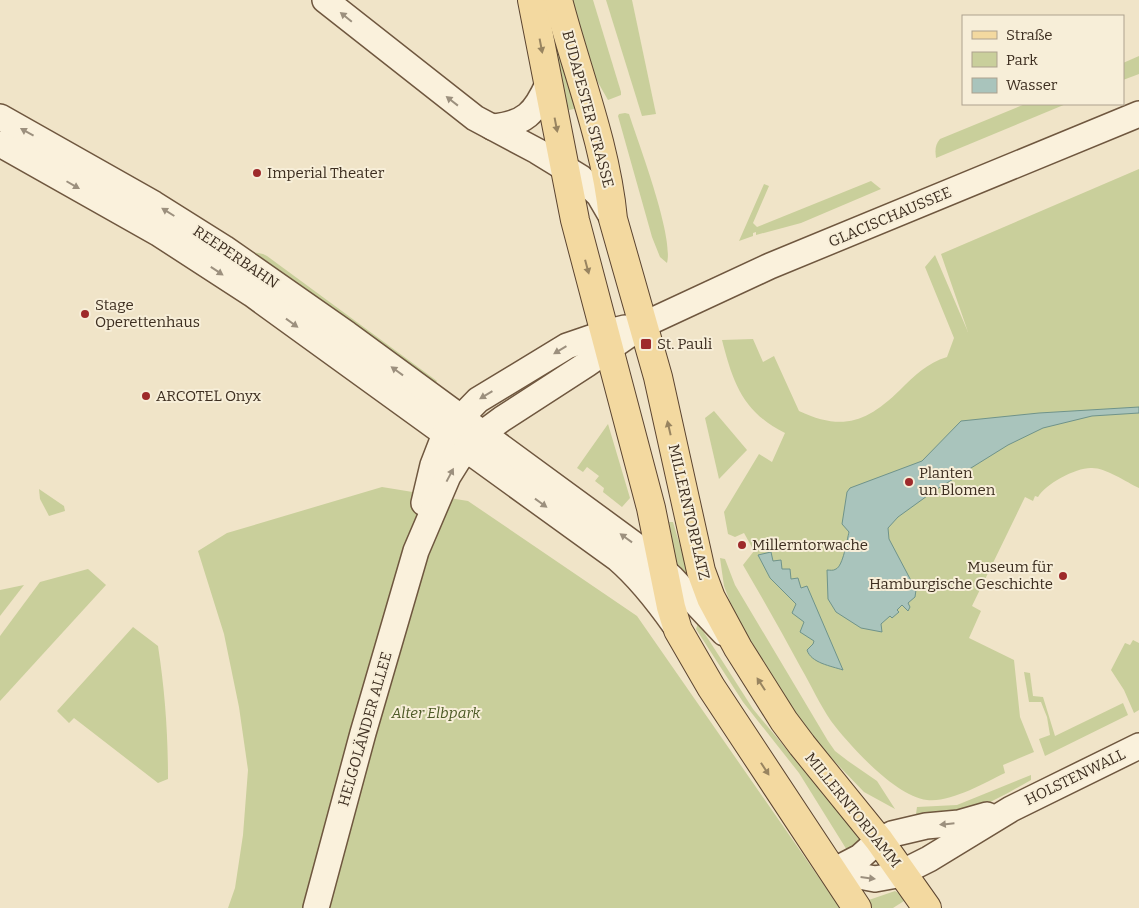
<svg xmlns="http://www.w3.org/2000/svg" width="1139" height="908" viewBox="0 0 1139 908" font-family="Bitter,serif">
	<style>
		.green { fill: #c9cf9b }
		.water { fill: #a9c4bc; stroke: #6f938a }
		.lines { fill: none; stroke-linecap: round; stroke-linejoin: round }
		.secondary-casing { stroke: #6f573f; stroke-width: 28 }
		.primary-casing { stroke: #5b4430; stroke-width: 30 }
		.secondary { stroke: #faf1dc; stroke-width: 25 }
		.primary { stroke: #f3d9a0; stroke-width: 28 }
		.oneway { fill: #9c907e }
		.oneway2 { fill: #988460 }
		.poi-dot { fill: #9e2a2b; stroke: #f7eed8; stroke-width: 2 }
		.labels { text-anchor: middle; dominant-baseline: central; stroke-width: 4; stroke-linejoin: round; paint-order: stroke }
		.street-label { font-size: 15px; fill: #3d2e20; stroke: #f7eed8 }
		.poi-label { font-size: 15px; fill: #3d2e20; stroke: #f7eed8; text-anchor: start }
		.park-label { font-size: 15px; font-style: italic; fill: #4d5a26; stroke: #f7eed8 }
	</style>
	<rect width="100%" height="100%" fill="#f0e4c8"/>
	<g class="green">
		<path d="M540,0H548L582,107L565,111Z"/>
		<path d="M572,0H593L621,92V95L608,100L591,70Z"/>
		<path d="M606,0H632L656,114L642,116Z"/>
		<path d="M1139,56V74L1123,80V63Z"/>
		<path d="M1025,104H1066L936,158C935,150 935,145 940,139Z"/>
		<path d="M625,113L629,114C639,145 674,236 667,263L660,257L652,237L618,116L619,114Z"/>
		<path d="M1139,169V488C1126,482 1106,468 1092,468C1077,467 1045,484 1038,497L1035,496L1033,501L1025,497L972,606L981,611L969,638L1014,660L1020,717L1034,752L1003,765L1005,773C984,783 950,803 927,800C895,796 850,746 831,721C820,705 811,685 801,668C782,633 763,599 743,565L754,551L744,533L735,537L728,534L724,512L759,454L772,462L785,433C743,412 733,383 722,340L753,339L763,362L774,356L799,411C842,431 866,423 900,390C914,376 927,363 947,357L954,338L925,267L935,255L968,332L941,254Z"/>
		<path d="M871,181L881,189L801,223L756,235V232L753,233V236L739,241L764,184L769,186L753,223L757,227Z"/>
		<path d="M243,250L263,254L267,256L437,381L432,387Z"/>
		<path d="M714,411L747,450L719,479L705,418Z"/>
		<path d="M608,424L630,498L622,507L603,492L604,488L595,481L599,476L587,467L583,472L577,468Z"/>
		<path d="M382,487L468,501L637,616L840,908H228L235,888L243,835L248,770L239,707L224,634L198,551L227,533Z"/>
		<path d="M39,489L64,506L65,511L49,516L40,499Z"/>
		<path d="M669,522H673L690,579L676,567Z"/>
		<path d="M720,558L725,559L735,585L828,741L835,751L848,761L877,781L895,809L864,792L810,736L735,615L724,586Z"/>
		<path d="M88,569L106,585L0,701V636L40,582Z"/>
		<path d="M24,585L0,616V590Z"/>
		<path d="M698,623L753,709L864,842L850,855L799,773L743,702L696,629Z"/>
		<path d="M133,627L158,646C165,691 168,734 168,779L158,783L74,718L69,723L57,711Z"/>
		<path d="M1133,640L1139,643V710L1134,713L1124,690L1111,670L1125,643L1130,645Z"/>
		<path d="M1024,672L1030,673L1033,696L1043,697L1055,736L1123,703L1128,715L1045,756L1039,739L1050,735L1047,717L1041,702H1029Z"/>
		<path d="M1031,775V780C1013,790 994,802 975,808C956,813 935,815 916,814L917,807L957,805Z"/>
		<path d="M895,891L900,894L904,901L893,908H866L863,902Z"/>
	</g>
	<g class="water">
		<path d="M1139,407V413L1092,416L1043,428L1008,445L934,491L898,517L888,528L889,539L916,590L915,597L908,603L910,607L908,611L902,605L897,610L899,612L892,618L890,616L881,624L882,632L861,628L836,612L828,599L827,570C830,570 833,571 836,569C843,566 847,540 849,532L842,524L847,492L850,488L922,461L961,421L1039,413Z"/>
		<path d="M771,552L773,561L781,560L782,569H790L791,579L798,578L801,588L807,586L843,670C831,666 811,663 807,650L813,644L814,641L800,632L804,622L792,613L796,604L770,578L758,555Z"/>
	</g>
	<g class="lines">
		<g class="secondary-casing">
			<g id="secondary">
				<path d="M325,0L475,118L537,151L581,178L599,195L613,219"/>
				<path d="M0,117L154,204L224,248L347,334L639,548L672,578L724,633"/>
				<path d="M492,127C525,124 535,113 548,84"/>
				<path d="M0,144L158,233L252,294L618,559C640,578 657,600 674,624"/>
				<path d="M424,503L433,465L445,434L478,400L567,346L605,333L625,328"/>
				<path d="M833,871L875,879L897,875L929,859L1011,809L1139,746"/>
				<path d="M833,871L860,857L879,840L892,834L926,826L959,823L987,815"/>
				<path d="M316,908L363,733L416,551L448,476L458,460L483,433L502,419L587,364L643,325L770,266L1139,114"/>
			</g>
		</g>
		<g class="primary-casing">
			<g id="primary">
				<path d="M532,0L575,220L651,508L671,607L678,630L711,687L857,908"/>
				<path d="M558,0C577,73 606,144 613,219L658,377L701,571L711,598L738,648L784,721L802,745L879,840L927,908"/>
			</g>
		</g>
		<use href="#secondary" class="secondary"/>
		<use href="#primary" class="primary"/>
	</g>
	<defs><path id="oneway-solid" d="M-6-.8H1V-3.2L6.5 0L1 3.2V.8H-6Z" transform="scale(1.25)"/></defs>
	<g class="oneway">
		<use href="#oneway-solid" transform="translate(346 17) rotate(-141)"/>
		<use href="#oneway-solid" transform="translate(452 101) rotate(-142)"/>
		<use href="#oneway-solid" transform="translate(27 132) rotate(-151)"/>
		<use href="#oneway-solid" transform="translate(73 185) rotate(30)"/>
		<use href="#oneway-solid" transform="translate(168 212) rotate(-148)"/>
		<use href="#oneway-solid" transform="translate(217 271) rotate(34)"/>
		<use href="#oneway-solid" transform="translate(292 323) rotate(36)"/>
		<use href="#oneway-solid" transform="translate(560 350) rotate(149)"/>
		<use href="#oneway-solid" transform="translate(397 371) rotate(-144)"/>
		<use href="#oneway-solid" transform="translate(486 395) rotate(149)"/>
		<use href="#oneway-solid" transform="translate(450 475) rotate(-62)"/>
		<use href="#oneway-solid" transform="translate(541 503) rotate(36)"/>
		<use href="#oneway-solid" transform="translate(626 538) rotate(-144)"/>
		<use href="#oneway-solid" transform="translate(947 824) rotate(174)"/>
		<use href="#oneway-solid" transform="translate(868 878) rotate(7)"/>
	</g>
	<g class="oneway2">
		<use href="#oneway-solid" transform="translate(541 46) rotate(79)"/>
		<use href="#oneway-solid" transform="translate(556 125) rotate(79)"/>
		<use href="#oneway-solid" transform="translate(587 267) rotate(75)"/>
		<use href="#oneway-solid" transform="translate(669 428) rotate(-103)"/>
		<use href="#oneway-solid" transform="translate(761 684) rotate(-123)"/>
		<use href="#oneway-solid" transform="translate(765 769) rotate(57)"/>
	</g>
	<g class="poi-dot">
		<circle cx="257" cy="173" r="5"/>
		<circle cx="85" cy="314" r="5"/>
		<rect x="640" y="338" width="12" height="12" rx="2.5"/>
		<circle cx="146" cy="396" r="5"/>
		<circle cx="909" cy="482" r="5"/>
		<circle cx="742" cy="545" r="5"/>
		<circle cx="1063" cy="576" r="5"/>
	</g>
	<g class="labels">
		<g class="street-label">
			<text transform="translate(588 109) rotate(75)">BUDAPESTER STRASSE</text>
			<text transform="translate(890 217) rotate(-23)">GLACISCHAUSSEE</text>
			<text transform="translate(236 257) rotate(34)">REEPERBAHN</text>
			<text transform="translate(689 512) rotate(77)">MILLERNTORPLATZ</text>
			<text transform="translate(365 729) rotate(-74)">HELGOLÄNDER ALLEE</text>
			<text transform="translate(1075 777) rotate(-26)">HOLSTENWALL</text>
			<text transform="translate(853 810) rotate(51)">MILLERNTORDAMM</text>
		</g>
		<g class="poi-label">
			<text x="267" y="173">Imperial Theater</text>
			<text x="95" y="305">Stage<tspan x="95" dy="17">Operettenhaus</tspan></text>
			<text x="657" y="344">St. Pauli</text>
			<text x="156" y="396">ARCOTEL Onyx</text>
			<text x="919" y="473">Planten<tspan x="919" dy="17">un Blomen</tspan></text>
			<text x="752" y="545">Millerntorwache</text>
			<text x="1053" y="567" text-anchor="end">Museum für<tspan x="1053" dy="17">Hamburgische Geschichte</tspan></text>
		</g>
		<g class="park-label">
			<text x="436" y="713">Alter Elbpark</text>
		</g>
	</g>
	<rect x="962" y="15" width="162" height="90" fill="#f7eed8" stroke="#ada18e"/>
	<rect x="972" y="31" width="25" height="8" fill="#f3d9a0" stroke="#ada18e"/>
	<text x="1006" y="40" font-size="15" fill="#3d2e20">Straße</text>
	<rect x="972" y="52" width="25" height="15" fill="#c9cf9b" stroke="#ada18e"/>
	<text x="1006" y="65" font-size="15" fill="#3d2e20">Park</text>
	<rect x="972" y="78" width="25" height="15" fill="#a9c4bc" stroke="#ada18e"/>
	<text x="1006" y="90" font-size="15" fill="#3d2e20">Wasser</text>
</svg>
